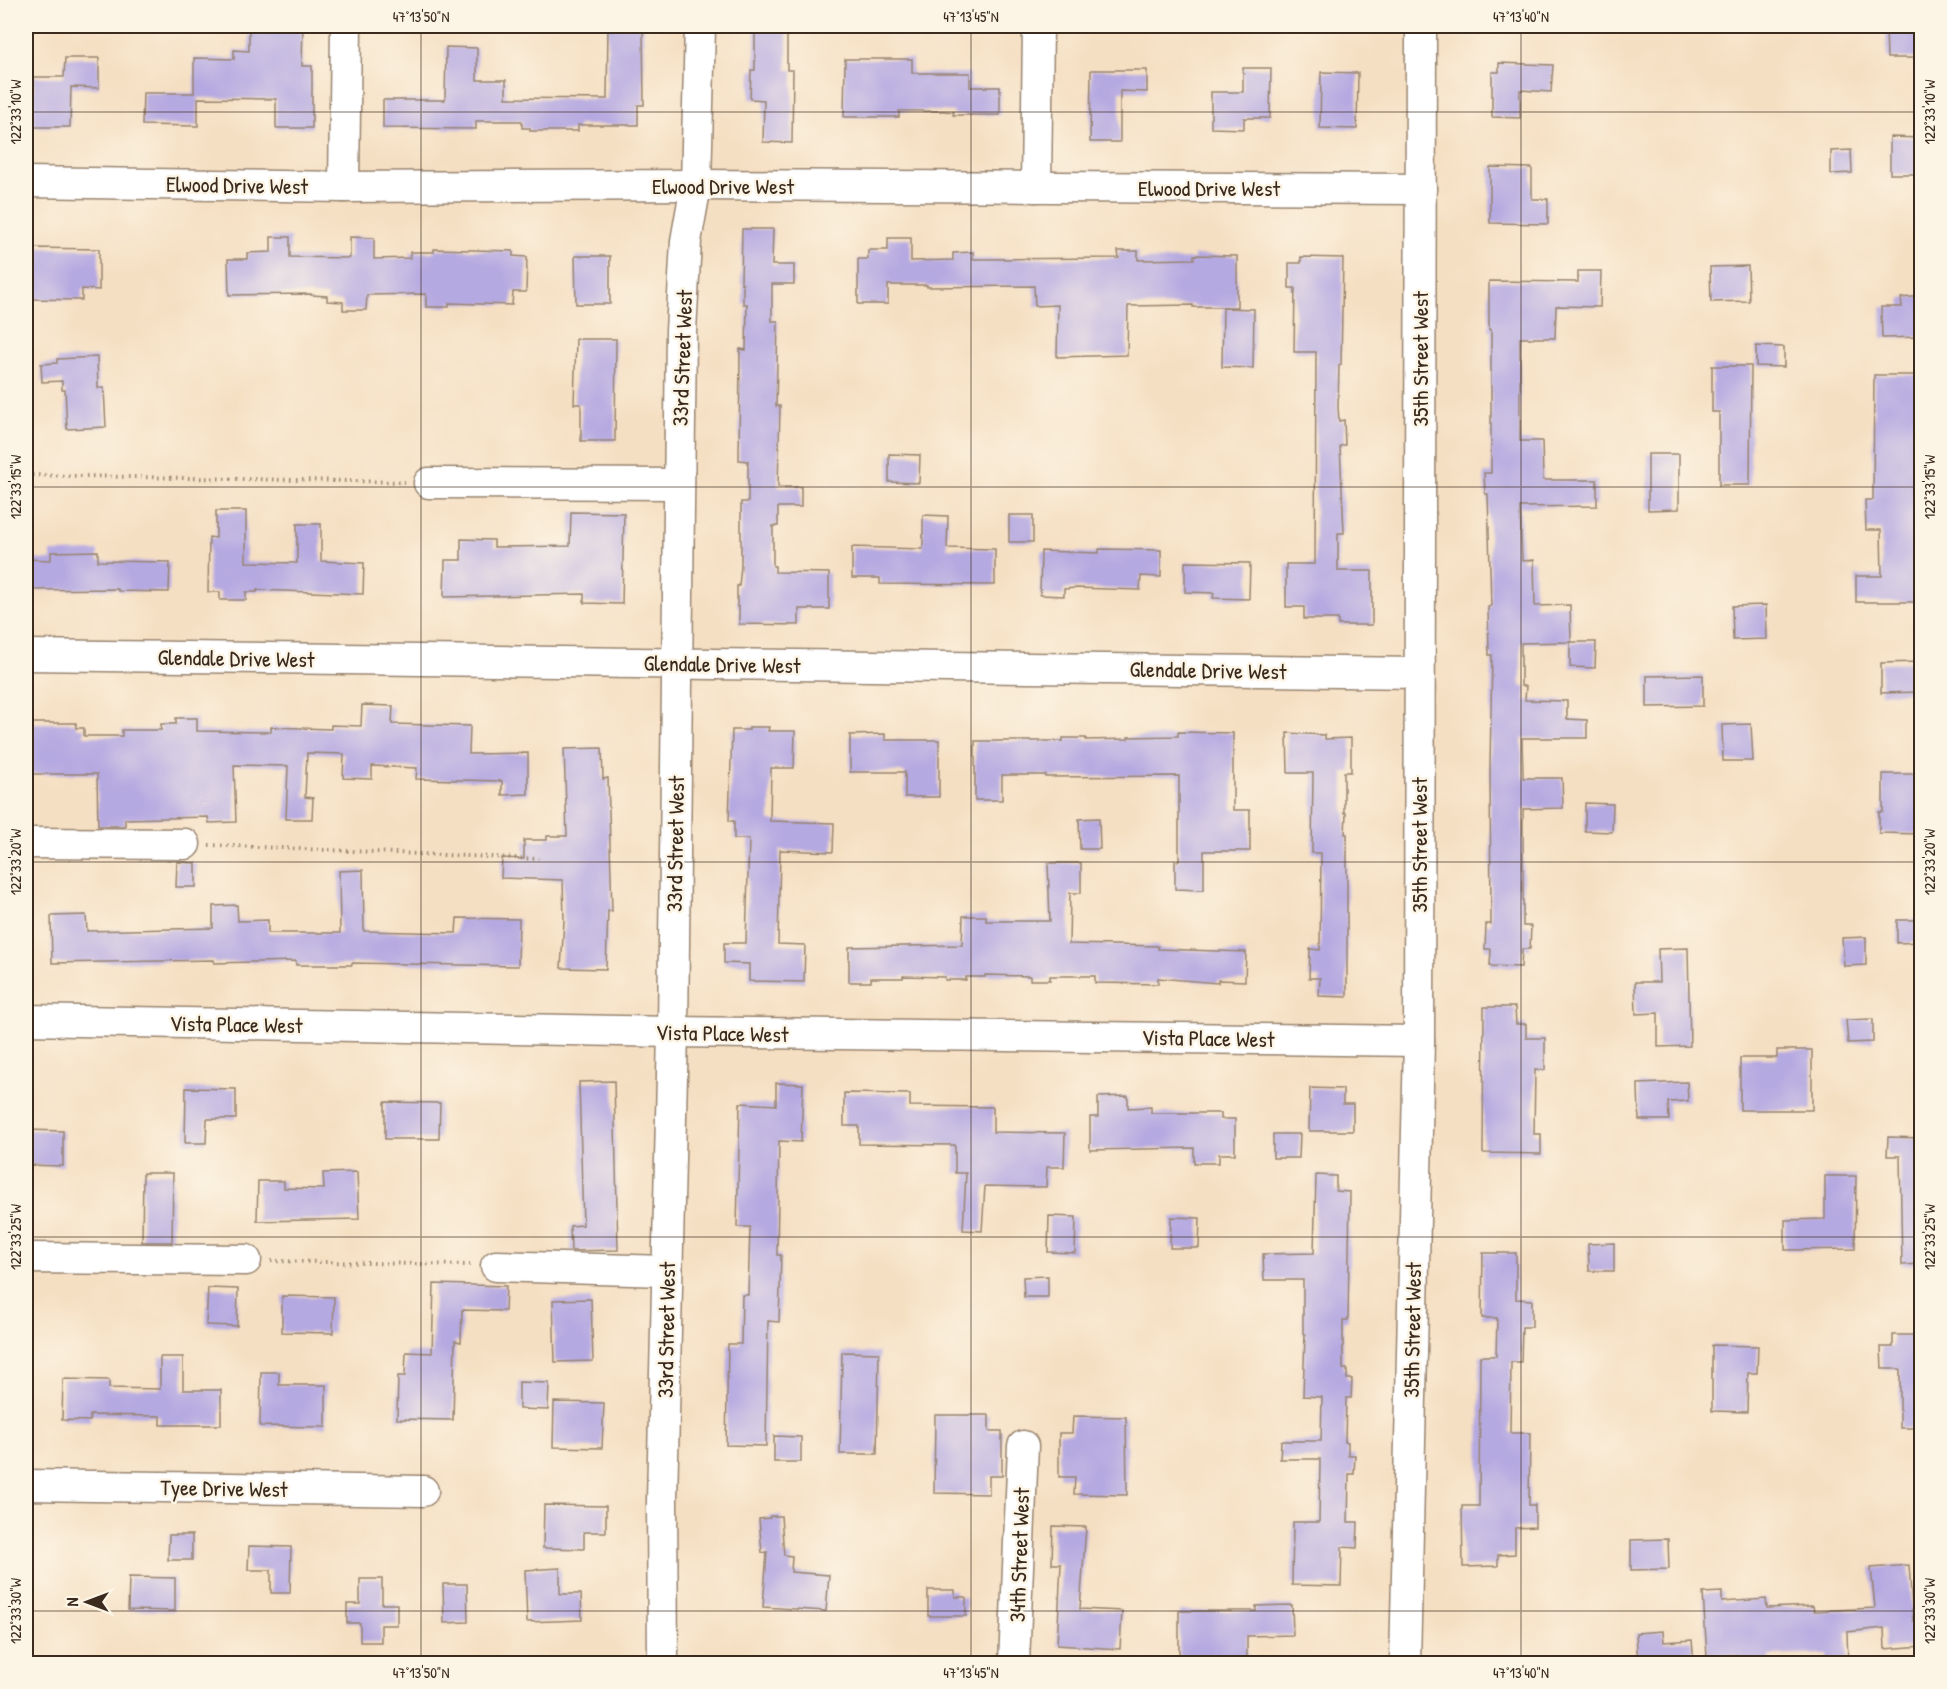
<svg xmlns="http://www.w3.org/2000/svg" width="1947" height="1689" viewBox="0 0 1947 1689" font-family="'Patrick Hand',sans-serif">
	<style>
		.building { fill: #b5a9e1 }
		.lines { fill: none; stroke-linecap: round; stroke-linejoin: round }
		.minor-casing { stroke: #988470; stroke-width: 33 }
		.path { stroke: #988470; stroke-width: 4; stroke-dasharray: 1.5 4.5; stroke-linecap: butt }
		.minor { stroke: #fff; stroke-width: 30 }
		.ticks { fill: none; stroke: #3b2a1e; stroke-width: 1.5; stroke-opacity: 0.45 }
		.labels { text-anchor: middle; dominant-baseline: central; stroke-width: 5; stroke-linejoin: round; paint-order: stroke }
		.street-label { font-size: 22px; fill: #3b2a1e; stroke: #fcf5e5 }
		.neatline { fill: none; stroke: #3b2a1e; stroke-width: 2 }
		.ticks-label { font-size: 15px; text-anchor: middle; fill: #3b2a1e }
	</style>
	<rect width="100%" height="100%" fill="#fcf5e5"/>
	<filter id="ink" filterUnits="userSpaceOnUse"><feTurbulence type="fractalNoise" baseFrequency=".0167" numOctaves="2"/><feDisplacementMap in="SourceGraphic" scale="12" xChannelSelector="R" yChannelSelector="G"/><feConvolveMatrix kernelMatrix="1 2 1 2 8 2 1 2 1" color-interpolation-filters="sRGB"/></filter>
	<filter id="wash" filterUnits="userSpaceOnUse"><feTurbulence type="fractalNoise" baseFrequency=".008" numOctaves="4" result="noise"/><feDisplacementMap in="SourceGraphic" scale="24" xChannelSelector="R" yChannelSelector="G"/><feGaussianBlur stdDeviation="1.35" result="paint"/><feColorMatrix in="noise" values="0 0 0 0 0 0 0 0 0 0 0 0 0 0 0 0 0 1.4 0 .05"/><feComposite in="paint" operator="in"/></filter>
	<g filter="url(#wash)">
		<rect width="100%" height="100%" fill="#f5dfc2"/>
		<g id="blocks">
			<g class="building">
				<path d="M249,26H303L302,66H312V128H276V99L198,98V126L142,125L143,93H194V58L234,59V50L249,51Z"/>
				<path d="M608,26H643L644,105H638V125H578V131H530V128H522V121H476V129L383,128V100H445L446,47L477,48V80H506V98L607,99Z"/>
				<path d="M755,26H787V70H793L792,143L763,142L764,100L750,99L751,70H755Z"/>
				<path d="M1886,30H1922V58H1887Z"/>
				<path d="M65,58H99V88L71,87L70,127H34V77H64Z"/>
				<path d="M845,59H912V73H970V87H1000V115H953L954,112L943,111H899V117H844Z"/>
				<path d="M1499,63L1553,65L1551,92L1520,90V118L1492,117V72H1499Z"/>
				<path d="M1243,68H1271L1270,118H1244V129L1211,128V92H1243Z"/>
				<path d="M1091,70H1147V92L1120,91V142H1090Z"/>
				<path d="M1321,72L1358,73L1357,129L1320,128Z"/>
				<path d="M1890,137L1922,138V174H1890Z"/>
				<path d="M1851,150L1852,173L1831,174V151Z"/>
				<path d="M1490,167L1532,168V199H1548V224L1490,223Z"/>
				<path d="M742,229H773L772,265H794V284H772V321H778L776,406H780L778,487H801V507H778V526H773V566H775V572L829,573V609H799V625L739,624V607H737V586H739L741,566V502H748V461L739,460L740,349L746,350L747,304H743V284H741Z"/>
				<path d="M271,237H290V257L350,258V237L374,238V259L410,258V252H434V249L513,251V256L527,257L526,292H513L512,305L449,303V307H426V294L367,295L366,310H343V302L327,301V296L311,295V294L229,295L228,259H247V253L271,252Z"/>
				<path d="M888,238H911V261L953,260V253L973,252V259L1119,258L1118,251H1138V260L1194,259V255L1237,256V307H1193V305L1128,306L1127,355L1057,357L1058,305L1035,306L1034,286L927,287V285H888V304H858V259H868V250H888Z"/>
				<path d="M31,248L99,249V290L82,289V300L30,299Z"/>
				<path d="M575,256H610V304H576Z"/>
				<path d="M1301,257L1343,258L1341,365H1339L1338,407L1339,421L1344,420L1345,445L1340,446L1344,533H1338V571H1372V625H1338V619H1304V607H1286V564H1315L1316,352H1294L1295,288H1289V263H1301Z"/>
				<path d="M1748,266L1749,301L1711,302L1710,267Z"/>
				<path d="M1578,271H1601L1600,307L1556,306L1555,338H1520V441H1542L1543,480H1597V506L1520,507L1522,561L1534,560L1535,606L1570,605L1571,642L1521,643V686H1526L1525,700L1567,701V719L1587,720V738H1522L1523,778H1562L1563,808L1523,809V926H1531L1530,949H1522L1521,967L1490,966L1491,949H1485L1486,924H1491L1490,767L1492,655H1489L1488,607L1491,606L1488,494H1485L1484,473H1491V330H1489V281L1578,282Z"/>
				<path d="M1922,296V337L1882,338L1881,307H1902L1901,298Z"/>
				<path d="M1223,308L1254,309L1253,368L1222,367Z"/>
				<path d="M576,339H616L615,441H581V404H574Z"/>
				<path d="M1756,346L1784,347V367L1756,366Z"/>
				<path d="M97,357L98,388H104L106,427L67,429L65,390H62V381L42,382L41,364L57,363V359Z"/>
				<path d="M1712,366H1751L1750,485H1719V412H1712Z"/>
				<path d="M1874,375H1922V602H1856V576H1882L1881,530H1866L1865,500H1873Z"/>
				<path d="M889,454L920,455L919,483L889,482Z"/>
				<path d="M1648,454H1679V509L1648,510Z"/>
				<path d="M216,511H246V562L297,563V524H321V561L364,563L363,594L257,590V592H246V600H220V592H208L209,537L216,538Z"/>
				<path d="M571,512L624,513L622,604L584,603V594L444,597L445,560H461V539L494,540V547L570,546Z"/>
				<path d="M923,515L948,516L947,548L995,549V585L880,584V578H852V547L923,549Z"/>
				<rect x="1009" y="515" width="24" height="27"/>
				<path d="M1099,549L1161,550V577L1141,576L1140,590L1076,588L1064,589V596L1040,595L1041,551L1099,553Z"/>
				<path d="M98,551V561L170,562L169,592L118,591V589L26,590V559L51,560V552Z"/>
				<path d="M1185,562L1250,563L1249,599L1213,598L1214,593L1185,592Z"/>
				<path d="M1766,605L1767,639L1733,640L1732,606Z"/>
				<path d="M1570,642H1596L1595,668L1570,667Z"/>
				<path d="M1922,662V692L1881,693V663Z"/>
				<path d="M1703,675V706L1647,707V676Z"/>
				<path d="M362,705L393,706L392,724L470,726L469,754L528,753V794L502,795V781L416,779L417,768L372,766V779L343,778L344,754L307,753L305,797L313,798L312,819H286L288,766L234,765L236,822L209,823L208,817L125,819V826H98L97,774H26V723H76V728H84V736H122V730H161V724H176V718H197V731L271,732V727L331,729V725L361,726Z"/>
				<path d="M1751,724L1753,761H1723L1722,725Z"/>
				<path d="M749,727H769L768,731H795L794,768H771L770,821L834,823L833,852L780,850L778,944L805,945L804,982L749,981V964L724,963V943H746L749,839H734V821H729L732,730H749Z"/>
				<path d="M1178,732L1233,733V810H1250V851H1204V890L1175,889V861H1179V776L1046,777V775H1002V800H975V741H1063V738H1086V740L1128,739V737L1178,736Z"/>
				<path d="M1287,733L1325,735V739L1351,738V772H1344V813H1346L1345,834H1347V997L1319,996L1320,978H1309L1310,949L1320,950L1321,853H1312L1313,773H1288Z"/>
				<path d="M885,734V740H939V797H905V772H850V735Z"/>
				<path d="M602,748L603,779L608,778L612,911H608L606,969L561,968L564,921L563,880L501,878L502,858L524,859V840H547V836H567L564,749Z"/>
				<path d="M1883,774H1922V834L1879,833V812H1883Z"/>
				<path d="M1585,803L1613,804L1612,832L1585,831Z"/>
				<path d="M1099,818L1100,849H1080L1079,819Z"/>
				<path d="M177,862L196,863V887H176Z"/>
				<path d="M1048,863H1081V893H1070L1069,944L1158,946V949L1246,952L1245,981L1218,980V983L1158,978V984L1095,983V976H1050V980H1030V976L985,975V977H966V980H945V977L903,976V978H871V982H849V947L962,945L963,916H986V921H1050Z"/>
				<path d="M363,870L364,931L456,933L457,918L519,919L518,966L352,963V965H296V961L214,963V960L52,963L51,916L86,915L87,931L213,928V906L237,905L238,921L268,920V933H340L339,871Z"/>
				<path d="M1897,920H1922V942L1897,943Z"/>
				<path d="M1866,937V965L1844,966L1842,938Z"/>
				<path d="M1688,948L1690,1046L1658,1047V1013L1636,1014L1635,982H1659L1658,949Z"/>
				<path d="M1484,1007H1515L1516,1024H1526V1038H1545V1070H1535L1534,1134H1541V1154L1483,1153Z"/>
				<path d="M1873,1019V1042L1848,1043L1846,1020Z"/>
				<path d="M1777,1050H1812V1110H1740V1058H1777Z"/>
				<path d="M614,1081L618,1250L571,1251L570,1226L583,1225L579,1082Z"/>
				<path d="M1687,1082L1688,1101L1668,1102L1669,1120H1639L1638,1084Z"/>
				<path d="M776,1083L803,1084L801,1142L779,1141L777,1255H781L779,1322L768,1321L766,1446L726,1445L728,1344H741L742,1295H748L750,1227H737L740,1103L776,1105Z"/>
				<path d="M186,1088L236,1089V1119H207L206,1143H185Z"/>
				<path d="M1310,1088L1343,1089V1104H1353V1131H1309Z"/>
				<path d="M844,1093L910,1094V1106L993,1107V1132L1065,1133L1064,1167H1047L1046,1187L985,1186L982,1231L963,1230L966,1173H955V1145L859,1144V1126H844Z"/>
				<path d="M1128,1096V1108L1151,1107V1113H1221V1119H1235V1154H1219V1163H1194V1148L1090,1150V1117H1098V1097Z"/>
				<path d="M385,1102L440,1103L439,1139H385Z"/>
				<path d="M26,1130L63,1131V1166L26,1165Z"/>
				<path d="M1273,1134H1300L1299,1158H1273Z"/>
				<path d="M1888,1137L1922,1138V1264L1902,1265L1900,1156H1887Z"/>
				<path d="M357,1172L359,1219L257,1221L258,1181H284V1188L324,1189L323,1173Z"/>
				<path d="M143,1173H173L172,1242H142Z"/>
				<path d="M1316,1175L1336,1176V1191L1350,1192L1348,1320H1343V1369H1347V1379H1352L1351,1398H1346L1345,1442H1348V1455H1355L1354,1474H1349L1348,1522H1358L1357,1548L1342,1547L1341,1586L1292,1585L1293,1522H1319L1320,1459H1280L1281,1441H1321L1322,1397L1303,1396L1305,1334H1303V1280H1264L1263,1254L1314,1253Z"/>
				<path d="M1825,1176H1856L1855,1249L1785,1250V1220L1825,1219Z"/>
				<path d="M1049,1216L1076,1217L1075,1253L1048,1252Z"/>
				<path d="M1171,1217L1200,1218L1199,1248H1170Z"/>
				<path d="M1614,1243V1271H1589L1588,1244Z"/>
				<path d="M1483,1253H1516V1299L1532,1300V1327H1522L1521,1362H1511L1510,1433H1530L1529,1505H1535V1527L1515,1528V1554L1498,1555V1566L1463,1567L1462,1506H1479L1480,1356H1496L1497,1318H1482Z"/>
				<path d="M1048,1276V1297H1024L1023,1277Z"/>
				<path d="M434,1284L506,1286L505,1311L462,1310L461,1342L455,1341L453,1420L397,1419L398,1376H405L406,1352L432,1353Z"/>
				<path d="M208,1288L238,1289L237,1326L206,1325Z"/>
				<path d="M282,1296L334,1297L333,1333L282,1332Z"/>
				<path d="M591,1299L593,1361L555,1362L553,1300Z"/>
				<path d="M1893,1335H1922V1428H1900V1369H1882L1881,1347H1893Z"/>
				<path d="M1712,1345L1758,1346L1757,1373H1748L1747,1412L1712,1411Z"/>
				<path d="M842,1352L879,1353L877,1454H840Z"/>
				<path d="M160,1357H183V1390H221V1425H160V1416L90,1415V1421L62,1420L63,1379L109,1380V1388L160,1389Z"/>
				<path d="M261,1372H279V1385H326V1427L260,1426Z"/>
				<path d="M519,1382L549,1383L548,1410L519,1409Z"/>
				<path d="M554,1402L604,1403L602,1448L553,1447Z"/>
				<path d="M935,1415H989V1431H1002V1476H989V1494L934,1493Z"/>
				<path d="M1073,1416L1126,1417L1127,1495L1074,1494L1075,1477H1059V1433H1072Z"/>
				<path d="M774,1436L801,1437V1462H774Z"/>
				<path d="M544,1505L606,1506V1532H584V1549L543,1548Z"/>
				<path d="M770,1516H781L784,1555L792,1556L791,1572L829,1575L826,1611L763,1607L767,1552L762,1553L759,1519L770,1518Z"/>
				<path d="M1053,1526L1086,1527L1080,1609L1122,1611L1120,1649L1057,1645L1061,1564H1052Z"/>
				<path d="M169,1535H192V1560H168Z"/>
				<path d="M1668,1539L1669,1569L1631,1570V1540Z"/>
				<path d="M249,1546L291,1547L290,1593H271V1570H248Z"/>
				<path d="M1909,1565L1913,1621L1922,1620V1646L1885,1649L1884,1628L1847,1632L1848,1664H1827V1654L1770,1656V1664H1736V1655L1707,1657L1703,1593L1722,1592V1602L1766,1599L1767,1608L1813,1606L1814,1611L1875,1608L1871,1568Z"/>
				<path d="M560,1568V1594H581L582,1620L527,1622L525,1570Z"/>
				<path d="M129,1577L175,1578V1611L128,1610Z"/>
				<path d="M360,1579H382V1604H397V1625H381V1642H360V1623H347V1604H360Z"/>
				<path d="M443,1584H467L468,1622L444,1623Z"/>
				<path d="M928,1590H955V1597H966V1616H928Z"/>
				<path d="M1292,1605L1293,1635L1247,1636V1660L1215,1661V1657H1179V1611H1256V1606Z"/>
				<path d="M1663,1631L1664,1642L1692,1640L1694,1664H1638L1636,1633Z"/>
			</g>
		</g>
	</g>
	<g filter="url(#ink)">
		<use href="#blocks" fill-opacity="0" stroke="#988470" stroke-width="1.5"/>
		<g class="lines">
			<g class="minor-casing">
				<g id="minor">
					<path d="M26,182L344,187L696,185L1421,189"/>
					<path d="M344,187L346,26"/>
					<path d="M1036,187L1038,26"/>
					<path d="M429,483L678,484"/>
					<path d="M26,655L1419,673"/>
					<path d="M26,843L185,844"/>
					<path d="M26,1020L673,1032L1419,1041"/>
					<path d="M26,1258L246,1260"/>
					<path d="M496,1266L667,1271"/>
					<path d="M26,1485L423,1491"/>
					<path d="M663,1664L662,1500L673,1032L681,331L686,241L696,185L700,26"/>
					<path d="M1014,1664L1023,1446"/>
					<path d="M1405,1664L1419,1041L1421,26"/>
				</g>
			</g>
			<g class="path">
				<path d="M26,475L405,482"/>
				<path d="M209,845L539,859"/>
				<path d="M271,1261L470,1265"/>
			</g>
			<use href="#minor" class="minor"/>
		</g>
	</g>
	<path class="ticks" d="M421,26V1664M971,26V1664M1521,26V1664M26,112H1922M26,487H1922M26,862H1922M26,1237H1922M26,1611H1922"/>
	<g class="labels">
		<g class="street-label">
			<text transform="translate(237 185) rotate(1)">Elwood Drive West</text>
			<text x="723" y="186">Elwood Drive West</text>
			<text x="1209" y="188">Elwood Drive West</text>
			<text transform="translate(682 358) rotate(-88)">33rd Street West</text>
			<text transform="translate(1420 359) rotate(-90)">35th Street West</text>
			<text transform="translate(236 658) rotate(1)">Glendale Drive West</text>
			<text transform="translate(722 664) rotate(1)">Glendale Drive West</text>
			<text transform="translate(1208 670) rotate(1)">Glendale Drive West</text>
			<text transform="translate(675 844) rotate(-89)">33rd Street West</text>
			<text transform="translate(1419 845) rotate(-90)">35th Street West</text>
			<text transform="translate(236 1024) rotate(1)">Vista Place West</text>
			<text transform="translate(722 1033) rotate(1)">Vista Place West</text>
			<text transform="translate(1208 1038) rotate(1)">Vista Place West</text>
			<text transform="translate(666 1330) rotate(-89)">33rd Street West</text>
			<text transform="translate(1412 1330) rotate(-89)">35th Street West</text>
			<text transform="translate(224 1488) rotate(1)">Tyee Drive West</text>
			<text transform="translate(1019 1555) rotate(-88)">34th Street West</text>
		</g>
	</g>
	<rect width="1947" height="1689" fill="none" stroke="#fcf5e5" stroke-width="66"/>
	<g transform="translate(87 1602) rotate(270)" stroke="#fcf5e5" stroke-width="4.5" paint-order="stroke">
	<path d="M0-4.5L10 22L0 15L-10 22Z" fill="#3b2a1e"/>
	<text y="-9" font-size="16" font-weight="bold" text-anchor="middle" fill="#3b2a1e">N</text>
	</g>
	<rect x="33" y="33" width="1881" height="1623" class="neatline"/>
	<g class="ticks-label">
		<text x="421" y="22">47°13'50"N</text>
		<text x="971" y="22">47°13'45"N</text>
		<text x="1521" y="22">47°13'40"N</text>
		<text transform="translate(1930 112) rotate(-90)" y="5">122°33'10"W</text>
		<text transform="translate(16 112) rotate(-90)" y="5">122°33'10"W</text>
		<text transform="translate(1930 487) rotate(-90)" y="5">122°33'15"W</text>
		<text transform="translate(16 487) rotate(-90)" y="5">122°33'15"W</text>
		<text transform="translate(1930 862) rotate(-90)" y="5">122°33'20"W</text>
		<text transform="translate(16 862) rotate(-90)" y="5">122°33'20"W</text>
		<text transform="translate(1930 1237) rotate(-90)" y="5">122°33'25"W</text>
		<text transform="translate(16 1237) rotate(-90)" y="5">122°33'25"W</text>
		<text transform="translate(1930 1611) rotate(-90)" y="5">122°33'30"W</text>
		<text transform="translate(16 1611) rotate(-90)" y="5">122°33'30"W</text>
		<text x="421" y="1678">47°13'50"N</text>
		<text x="971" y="1678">47°13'45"N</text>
		<text x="1521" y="1678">47°13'40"N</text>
	</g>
</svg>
